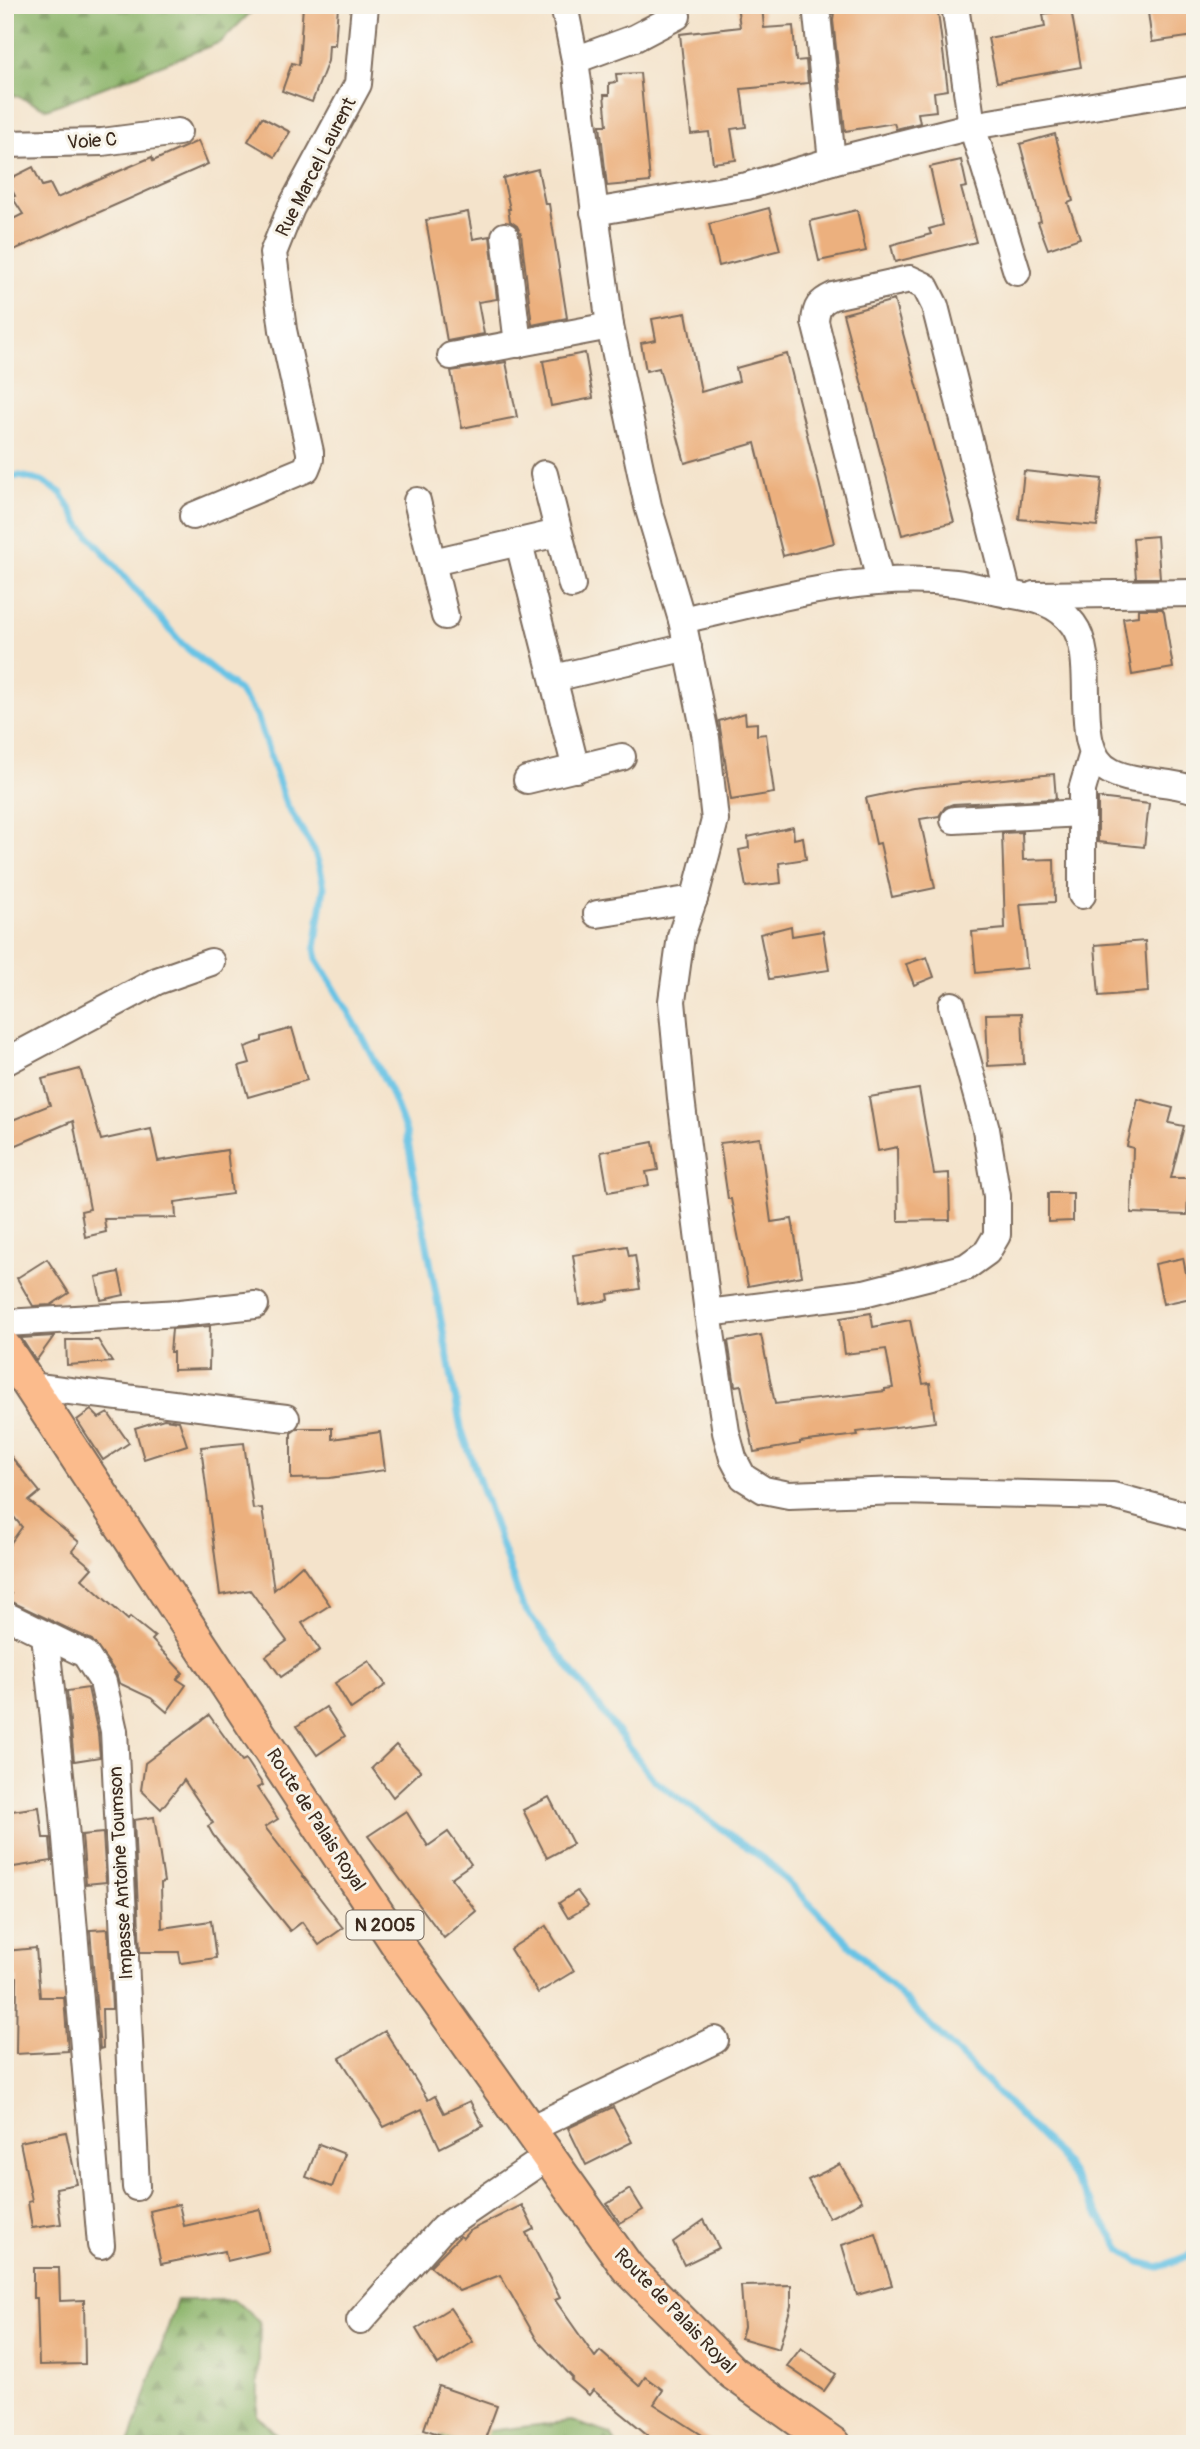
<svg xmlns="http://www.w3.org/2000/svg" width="1200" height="2449" viewBox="0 0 1200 2449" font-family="Pangolin,sans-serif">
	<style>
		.forest { fill: url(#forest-firs); stroke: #647046; stroke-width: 2 }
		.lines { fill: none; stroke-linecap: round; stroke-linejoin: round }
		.stream { stroke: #67c3e5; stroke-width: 7 }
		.building { fill: #ecb07e }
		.minor-casing { stroke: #7c6b5b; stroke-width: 30 }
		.major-casing { stroke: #7c6b5b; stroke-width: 37 }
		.minor { stroke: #fff; stroke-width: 26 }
		.major { stroke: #fbbb8c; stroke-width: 33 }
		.labels { text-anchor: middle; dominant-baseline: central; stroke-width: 6; stroke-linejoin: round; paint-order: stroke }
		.shield { fill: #f7f3e8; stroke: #73665b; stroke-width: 2 }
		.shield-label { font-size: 18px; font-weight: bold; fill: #3b2a1e }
		.street-label { font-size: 19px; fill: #3b2a1e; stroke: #f7f3e8 }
	</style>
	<defs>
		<pattern id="forest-firs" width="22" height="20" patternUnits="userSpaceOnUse" patternTransform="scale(1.75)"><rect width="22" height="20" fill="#8eb66d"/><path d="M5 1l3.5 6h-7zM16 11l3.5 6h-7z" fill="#759459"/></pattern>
	</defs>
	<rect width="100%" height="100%" fill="#f7f3e8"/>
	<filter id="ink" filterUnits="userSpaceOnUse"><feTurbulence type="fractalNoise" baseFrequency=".0143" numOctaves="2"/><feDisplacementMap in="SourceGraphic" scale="14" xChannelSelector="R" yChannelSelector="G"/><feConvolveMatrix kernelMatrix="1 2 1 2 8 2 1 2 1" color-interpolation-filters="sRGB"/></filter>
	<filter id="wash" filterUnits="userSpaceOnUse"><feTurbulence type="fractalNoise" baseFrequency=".00686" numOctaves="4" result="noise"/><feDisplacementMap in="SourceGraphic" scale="28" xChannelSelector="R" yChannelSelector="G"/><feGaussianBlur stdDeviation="1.57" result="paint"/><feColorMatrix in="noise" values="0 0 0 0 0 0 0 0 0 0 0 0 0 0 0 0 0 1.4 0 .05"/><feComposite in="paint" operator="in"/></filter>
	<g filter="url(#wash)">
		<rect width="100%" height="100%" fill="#f4e3cb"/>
		<g class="forest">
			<path d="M5,5H250L251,12L221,42L47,109L5,91Z"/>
			<path d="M177,2300H234L260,2322L257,2415L286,2444H129Z"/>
			<path d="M571,2421L611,2434L616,2444H320L431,2438Z"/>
		</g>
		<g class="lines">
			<path class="stream" d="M5,477L20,476L42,481L61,493L81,526L182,644L240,692L257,716L286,804L314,850L320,868L324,887L315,948L317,959L357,1027L390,1090L406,1132L461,1428L522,1605L654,1780L769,1863L1059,2155L1121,2249L1139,2262L1159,2267L1195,2253"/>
		</g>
		<g id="blocks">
			<g class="building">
				<path d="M303,5L338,6L335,45H329L328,61L312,102L282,91L292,63L299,65Z"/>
				<path d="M737,5H762L764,28L793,26L796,61L806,60L808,83L741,89L746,127L731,129L736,160L713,163L709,132L691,134L680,34L740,27Z"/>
				<path d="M838,5H937L948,90L934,92L936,111L918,113L920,123L896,129L894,123L845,131L833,20L834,12L839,11Z"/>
				<path d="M1147,5H1195V36L1152,42Z"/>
				<path d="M1071,9L1081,67L997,82L988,38L1045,27L1043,14Z"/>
				<path d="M640,73L650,182L607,186L600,125H607L604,95H609V83L617,82L616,74Z"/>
				<path d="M262,117L290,132L275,157L248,141Z"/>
				<path d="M1055,134L1073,201L1068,203L1080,238L1048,249L1038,222L1041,221L1020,144Z"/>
				<path d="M198,141L208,164L5,254V223L23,214L12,197L15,196L7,180L33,167L42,186L50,184L57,198L152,157L153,161Z"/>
				<path d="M961,160L967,187L961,188L976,242L895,262L891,245L931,234L929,229L943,225L930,167Z"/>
				<path d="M538,169L545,204H549L567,318L532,325L521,234L517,226L510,221L508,209H510L503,178Z"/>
				<path d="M769,208L780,250L719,266L709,224Z"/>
				<path d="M857,210L866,251L819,261L810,221Z"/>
				<path d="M468,212L473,239L490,236L497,299L478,302L484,334L447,341L426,220Z"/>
				<path d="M894,300L954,522L902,535L843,314Z"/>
				<path d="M686,313L701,392L739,381L736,368L787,354L834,543L783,556L755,443L685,463L659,368L646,371L641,343L656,340L652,319Z"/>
				<path d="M585,353L593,398L551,406L543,361Z"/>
				<path d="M506,362L517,417L462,428L451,371Z"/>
				<path d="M1024,471L1102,479L1097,526L1019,519Z"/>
				<path d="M1157,536L1160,578H1136L1133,538Z"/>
				<path d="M1138,609H1162L1164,612L1173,668L1132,675L1123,618L1138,616Z"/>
				<path d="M745,713L746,724L757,723V735L766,734L774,793L731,800L719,721Z"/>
				<path d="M1054,774L1056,799L953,804L945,807L939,816L920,819L935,888L892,897L880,843L876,844L866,798L913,788Z"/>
				<path d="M1098,798L1149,804L1144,847L1098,842Z"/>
				<path d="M793,827L794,839L803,837L806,859L779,863L781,883L746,887L739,850L749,848L748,837Z"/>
				<path d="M1022,832L1023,860L1054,859L1055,902L1020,904L1027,968L976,973L972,932L1005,929L1002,833Z"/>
				<path d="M791,926L792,936L823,931L829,970L769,979L760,934Z"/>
				<path d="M1145,941L1148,992L1099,996L1095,945Z"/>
				<path d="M927,957L934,977L914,985L906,964Z"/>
				<path d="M1022,1013L1024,1064L988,1066L986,1014Z"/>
				<path d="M292,1028L307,1080L248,1097L239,1066L250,1063L245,1047L262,1041V1037Z"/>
				<path d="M80,1069L101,1140L151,1129L158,1161L227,1150L232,1194L175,1202L176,1218L104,1219L106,1232L85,1237L81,1211L90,1209L73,1121L5,1150V1123L50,1105L42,1079Z"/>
				<path d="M919,1089L934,1174L949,1173L950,1220L898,1221L897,1147L878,1151L869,1097Z"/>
				<path d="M1138,1099L1173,1108L1169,1123L1184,1126L1171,1178H1189L1187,1215L1131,1213L1133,1148L1127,1146Z"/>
				<path d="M760,1138L771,1222L792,1219L802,1276L748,1286L731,1199H728L720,1143Z"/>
				<path d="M653,1142L658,1170L646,1172L649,1185L608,1192L601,1152Z"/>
				<path d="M1048,1193H1073V1221L1048,1222Z"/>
				<path d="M627,1246L629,1256L635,1255L640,1289L608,1294L609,1300L580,1305L573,1255Z"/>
				<path d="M1183,1258L1191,1298L1163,1304L1155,1264Z"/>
				<path d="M47,1259L69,1293L51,1305L33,1306L17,1278Z"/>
				<path d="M119,1272L124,1295L101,1300L96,1277Z"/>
				<path d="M871,1313L873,1327L910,1320L923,1384L930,1383L935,1422L857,1432L858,1435L800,1442V1444L754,1452L741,1385L735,1386L728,1341L761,1335L775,1404L885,1391V1389L893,1388L886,1349L845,1354L840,1318Z"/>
				<path d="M210,1326L209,1369L173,1370V1352H170L172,1329Z"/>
				<path d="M54,1336L36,1361L21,1338Z"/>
				<path d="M66,1340H98L112,1362L67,1365Z"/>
				<path d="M91,1410L99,1418L108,1413L129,1443L103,1460L77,1420Z"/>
				<path d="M164,1419L179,1421L187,1445L144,1459L135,1428Z"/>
				<path d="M298,1428H332V1439L380,1432L385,1470L330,1478L291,1479V1433Z"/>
				<path d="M244,1443L253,1509L262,1508L274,1590L302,1565L330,1605L302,1623L320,1650L281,1677L266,1656L287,1641L250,1590L220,1595L201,1447Z"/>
				<path d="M5,1449L40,1492L29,1501L79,1542L72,1551L92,1568L82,1579L128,1620L130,1617L155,1637L152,1640L183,1673L177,1679L186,1685L167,1712L151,1698L119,1683L116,1673L92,1640L8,1600L11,1594L5,1591V1551L22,1527L5,1506Z"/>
				<path d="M369,1661L386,1685L351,1709L335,1683Z"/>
				<path d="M88,1688L98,1733L100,1757L74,1761L67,1691Z"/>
				<path d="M326,1707L345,1736L317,1755L297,1726Z"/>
				<path d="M209,1715L242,1761L246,1759L263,1785L257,1788L278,1819L265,1827L343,1928L319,1945L302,1922L290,1931L213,1835L208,1826L213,1823L184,1780L161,1809L141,1790L145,1763Z"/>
				<path d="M396,1745L421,1771L393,1797L372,1768Z"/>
				<path d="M549,1797L573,1844L547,1858L523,1810Z"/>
				<path d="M39,1807L43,1838H50L52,1861L7,1868L5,1812Z"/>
				<path d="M406,1811L428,1846L448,1832L471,1864L451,1878L476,1911L444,1938L368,1836Z"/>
				<path d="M154,1817L164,1882L161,1883L162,1928L211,1921L216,1958L181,1963L179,1952H140L134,1820Z"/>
				<path d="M103,1833L106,1882L86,1884L82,1835Z"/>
				<path d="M577,1891L588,1906L568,1918L559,1903Z"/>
				<path d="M546,1926L574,1971L538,1993L510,1949Z"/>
				<path d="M108,1929L112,2009H102L103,2048L100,2049L90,1930Z"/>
				<path d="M36,1948L40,1997H64L68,2051L16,2054L17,1977L8,1978L6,1951Z"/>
				<path d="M385,2031L428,2100L435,2096L444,2113L470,2101L483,2126L440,2148L422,2109L384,2127L340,2058Z"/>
				<path d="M613,2107L632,2142L586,2165L568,2128Z"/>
				<path d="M66,2132L77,2184L56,2188L61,2224L32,2228L28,2202L32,2201L20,2142Z"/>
				<path d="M319,2144L345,2154L332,2187L306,2177Z"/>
				<path d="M840,2164L862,2201L829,2218L808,2180Z"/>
				<path d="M630,2189L643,2210L620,2223L607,2204Z"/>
				<path d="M179,2204L184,2226L260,2209L269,2251L227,2261L225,2251L161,2264L150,2211Z"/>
				<path d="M522,2205L534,2229L526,2233L560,2298L555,2300L595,2357L600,2351L639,2386L645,2377L663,2390L654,2404L716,2444H642L648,2435L593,2390L589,2395L571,2380L573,2378L537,2340L500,2275L459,2291L430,2266L460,2236L463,2238L469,2231Z"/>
				<path d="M704,2220L719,2248L684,2265L673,2242Z"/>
				<path d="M876,2234L892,2285L857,2295L842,2245Z"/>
				<path d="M33,2268H59L60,2301L84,2300L85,2364L39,2365L37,2298H33Z"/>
				<path d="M791,2285V2306L779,2349L741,2338L744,2327L741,2286Z"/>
				<path d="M450,2308L473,2342L438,2365L416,2329Z"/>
				<path d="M801,2348L836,2374L824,2391L787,2366Z"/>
				<path d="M439,2386L497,2406L483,2444H466L424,2429Z"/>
			</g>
		</g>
	</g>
	<g filter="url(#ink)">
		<use href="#blocks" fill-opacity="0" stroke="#7c6b5b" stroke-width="2"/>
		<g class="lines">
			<g class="minor-casing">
				<g id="minor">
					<path d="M564,5L575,60L610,326L648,506L682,620L706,738L715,820L697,889L681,936L672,1001L681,1098L708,1313L726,1432L733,1458L743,1477L764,1490L789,1495L899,1491L1113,1496L1195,1518"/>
					<path d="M816,5L832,161"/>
					<path d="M575,60L635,38L677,16"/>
					<path d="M5,144L102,142L178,132"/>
					<path d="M594,212L747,186L832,161L972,126L955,5"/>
					<path d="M505,236L518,344"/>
					<path d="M1017,272L972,126L1195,89"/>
					<path d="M451,356L610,326"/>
					<path d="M544,474L572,585"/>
					<path d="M417,501L445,616"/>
					<path d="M193,516L306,469L310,459V452L283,330L273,253L291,208L358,84L365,5"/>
					<path d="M519,543L576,769"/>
					<path d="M433,562L558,533"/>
					<path d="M880,581L815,322C816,307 820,302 833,296L910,279L925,286L935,306L1008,594"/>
					<path d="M1034,595L1195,593"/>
					<path d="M682,620C771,600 863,572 955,583C973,585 990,591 1008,594C1033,598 1056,601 1073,624C1101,661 1067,752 1112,772C1137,784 1168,780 1195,790"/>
					<path d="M554,678L688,647"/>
					<path d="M527,780L622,757"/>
					<path d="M954,820L1082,813"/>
					<path d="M1082,895V790L1093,753"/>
					<path d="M597,914L694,899"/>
					<path d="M5,1062L157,981L211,962"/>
					<path d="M708,1313L864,1293L966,1267L987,1252L997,1235V1196L986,1129L952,1005"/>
					<path d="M5,1323L180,1313L255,1305"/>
					<path d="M30,1386L286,1418"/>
					<path d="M5,1615L85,1654L103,1682L114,1731L136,2187"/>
					<path d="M45,1635L63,1803L101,2245"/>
					<path d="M528,2130L715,2040"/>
					<path d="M360,2321L443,2228L547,2157"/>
				</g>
			</g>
			<g class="major-casing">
				<path id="major" d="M5,1348L398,1945L627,2267L733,2373L833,2444"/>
			</g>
			<use href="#minor" class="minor"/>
			<use href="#major" class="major"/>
		</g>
	</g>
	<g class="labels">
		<rect class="shield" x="346.5" y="1910.5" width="77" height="29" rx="5"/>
		<g class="shield-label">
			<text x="385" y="1925">N 2005</text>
		</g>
		<g class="street-label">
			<text transform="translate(92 141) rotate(-4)">Voie C</text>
			<text transform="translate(316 167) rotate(-63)">Rue Marcel Laurent</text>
			<text transform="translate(316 1820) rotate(57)">Route de Palais Royal</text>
			<text transform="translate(121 1873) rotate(-93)">Impasse Antoine Toumson</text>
			<text transform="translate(675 2311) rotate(46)">Route de Palais Royal</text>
		</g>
	</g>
	<rect width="1200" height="2449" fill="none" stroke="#f7f3e8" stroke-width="28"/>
</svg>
